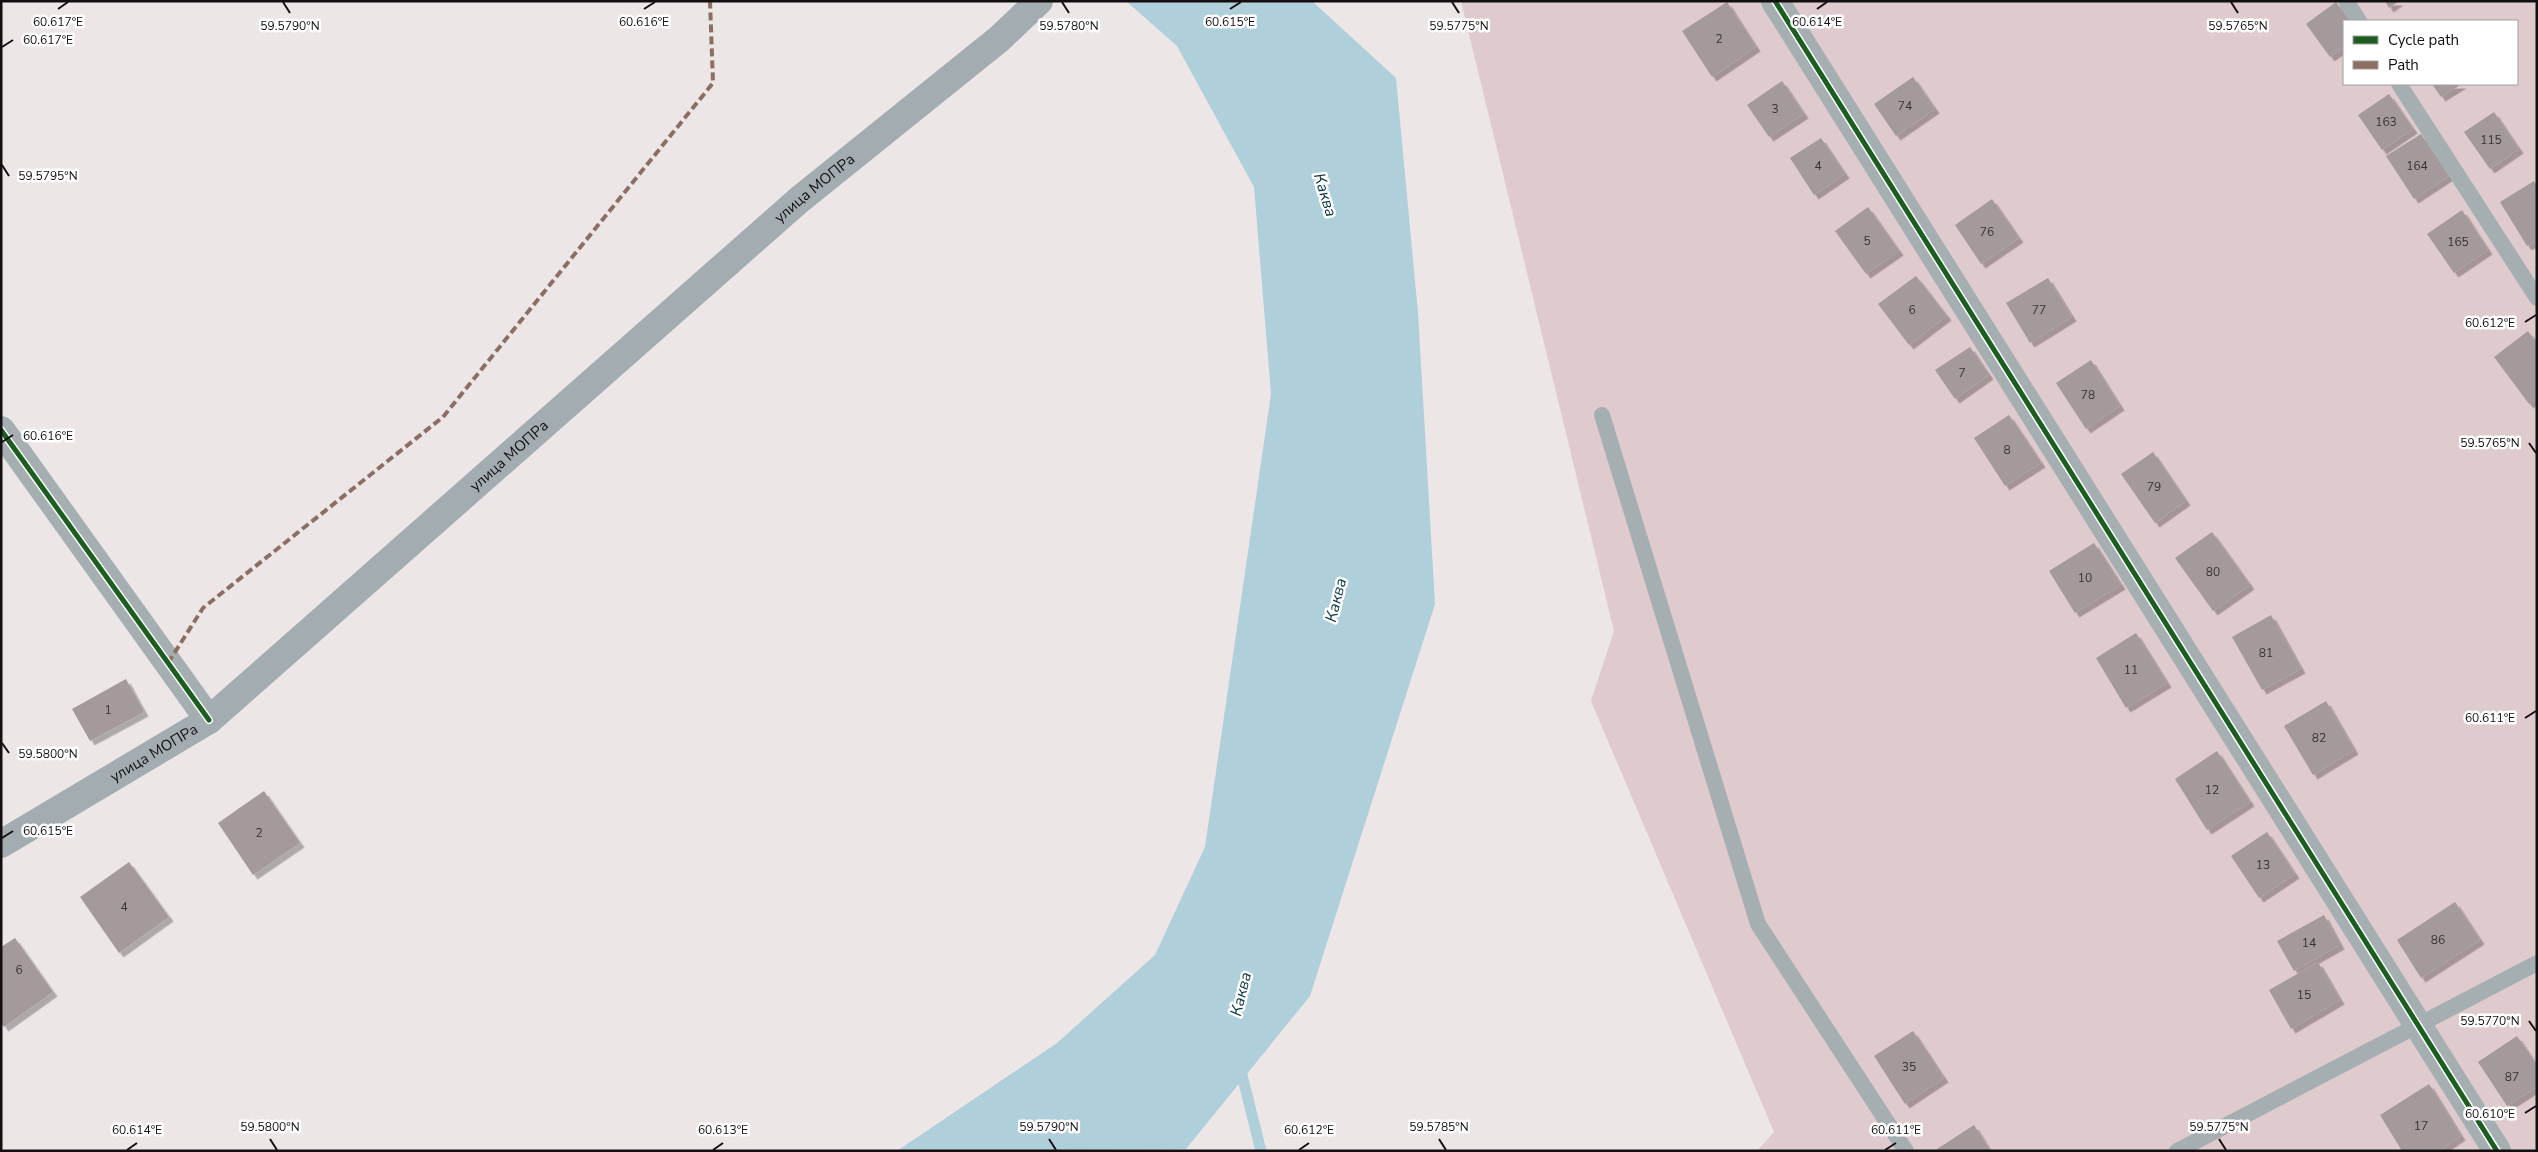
<svg xmlns="http://www.w3.org/2000/svg" width="2538" height="1152" viewBox="0 0 2538 1152" font-family="'Nunito Sans',sans-serif">
	<style>
		.green { fill: #dfcacd; fill-rule: evenodd }
		.water { fill: #afcfda }
		.lines { fill: none; stroke-linecap: round; stroke-linejoin: round }
		.stream { stroke: #afcfda; stroke-width: 11 }
		.building { fill: #a49a9b; filter: url(#shadow) }
		.lane { stroke: #a5afb2; stroke-width: 16 }
		.street { stroke: #a5afb2; stroke-width: 28 }
		.secondary { stroke: #a3adb1; stroke-width: 28 }
		.quiet { stroke: #8d6e63; stroke-width: 4; stroke-dasharray: 8 4; stroke-linecap: butt }
		.cycleway-casing { stroke: #fff; stroke-width: 8 }
		.cycleway { stroke: #1b5e20; stroke-width: 5 }
		.ticks { fill: none; stroke: #130f10; stroke-width: 2 }
		.labels { text-anchor: middle; dominant-baseline: central; stroke-width: 5; stroke-linejoin: round; paint-order: stroke }
		.number-label { font-size: 12px; fill: #373233 }
		.street-label { font-size: 15px; fill: #130f10; stroke: #fff }
		.water-label { font-size: 16px; font-style: italic; fill: #05343f; stroke: #fff }
		.ticks-label { font-size: 12px; text-anchor: middle; fill: #130f10; stroke: #fff; stroke-width: 5; stroke-linejoin: round; paint-order: stroke }
	</style>
	<defs>
		<filter id="shadow"><feDropShadow dx="4.5" dy="4.5" stdDeviation="0" flood-color="#0004"/></filter>
	</defs>
	<rect width="100%" height="100%" fill="#ece6e7"/>
	<path class="green" d="M1461,1H2537V1151H1757L1774,1132L1591,701L1614,631ZM2344,21H2517V84H2344Z"/>
	<path class="water" d="M1126,1H1312L1396,78L1418,313L1435,604L1310,996L1186,1149L897,1151L1057,1043L1155,955L1205,847L1271,394L1254,187L1177,46Z"/>
	<g class="lines">
		<path class="stream" d="M1239,1063L1261,1151"/>
	</g>
	<g class="building">
		<path d="M2385,1H2399L2389,8Z"/>
		<path d="M1727,2L1756,47L1712,77L1682,31Z"/>
		<path d="M2336,2L2350,21H2344V47L2330,57L2306,24Z"/>
		<path d="M1913,77L1935,109L1896,136L1874,104Z"/>
		<path d="M1782,81L1804,114L1769,137L1747,105Z"/>
		<path d="M2432,84H2462L2441,97Z"/>
		<path d="M2389,94L2413,129L2382,150L2358,115Z"/>
		<path d="M2494,112L2519,149L2490,169L2464,132Z"/>
		<path d="M2421,134L2449,176L2414,199L2386,156Z"/>
		<path d="M1821,138L1845,174L1814,195L1790,158Z"/>
		<path d="M2534,181L2537,186V241L2527,246L2500,202Z"/>
		<path d="M1992,199L2019,238L1981,264L1955,225Z"/>
		<path d="M1868,207L1899,251L1866,274L1835,231Z"/>
		<path d="M2462,210L2488,250L2454,273L2427,234Z"/>
		<path d="M1916,276L1947,316L1909,345L1878,304Z"/>
		<path d="M2048,278L2072,317L2030,343L2006,303Z"/>
		<path d="M2528,331L2537,343V398L2529,404L2494,357Z"/>
		<path d="M1970,347L1989,375L1955,399L1935,370Z"/>
		<path d="M2091,360L2120,406L2086,429L2056,383Z"/>
		<path d="M2009,415L2041,463L2005,486L1974,438Z"/>
		<path d="M2153,452L2186,501L2155,523L2121,474Z"/>
		<path d="M2212,532L2250,585L2213,611L2175,558Z"/>
		<path d="M2094,543L2121,585L2075,613L2049,571Z"/>
		<path d="M2271,615L2301,669L2262,690L2232,637Z"/>
		<path d="M2136,633L2167,683L2126,708L2096,658Z"/>
		<path d="M126,679L144,712L90,741L72,709Z"/>
		<path d="M2326,701L2354,750L2313,775L2284,726Z"/>
		<path d="M2217,751L2250,802L2207,830L2175,779Z"/>
		<path d="M264,791L300,843L253,875L218,823Z"/>
		<path d="M2267,832L2295,874L2259,898L2231,856Z"/>
		<path d="M129,862L169,917L119,953L80,897Z"/>
		<path d="M2455,902L2480,940L2421,978L2397,940Z"/>
		<path d="M2324,915L2340,945L2294,971L2277,941Z"/>
		<path d="M15,938L53,992L4,1027L1,1023V947Z"/>
		<path d="M2318,962L2340,1000L2291,1029L2269,990Z"/>
		<path d="M1913,1031L1944,1078L1905,1104L1874,1056Z"/>
		<path d="M2517,1036L2537,1066V1087L2507,1106L2478,1062Z"/>
		<path d="M2429,1084L2461,1136L2439,1151H2402L2380,1115Z"/>
		<path d="M1974,1125L1990,1151H1934Z"/>
	</g>
	<g class="lines">
		<g class="lane">
			<path d="M2346,1L2359,21"/>
			<path d="M2399,84L2537,298"/>
			<path d="M1602,415L1758,924L1906,1151"/>
			<path d="M2177,1151L2537,963"/>
		</g>
		<g class="street">
			<path d="M1775,1L2497,1151"/>
			<path d="M1,430L209,720"/>
		</g>
		<path class="secondary" id="s1" d="M1,844L209,720L799,200L999,39L1039,1"/>
		<path class="quiet" d="M168,663L203,608L443,417L713,83L710,1"/>
		<g class="cycleway-casing">
			<g id="cycleway">
				<path d="M1775,1L2497,1151"/>
				<path d="M1,430L209,720"/>
			</g>
		</g>
		<use href="#cycleway" class="cycleway"/>
	</g>
	<path class="ticks" d="M283,2L290,13M1062,2L1069,13M1452,2L1459,13M2231,2L2238,13M58,9L68,2M644,9L655,2M1230,9L1241,2M1817,9L1827,2M2,47L13,40M2,165L9,176M2525,322L2536,315M2,442L13,435M2529,443L2536,453M2525,718L2536,711M2,743L9,753M2,838L13,831M2529,1021L2536,1031M2525,1113L2536,1106M270,1139L277,1150M1049,1139L1056,1150M1439,1139L1446,1150M2219,1139L2226,1150M127,1150L137,1143M713,1150L723,1143M1299,1150L1309,1143M1885,1150L1896,1143"/>
	<g class="labels">
		<g class="number-label">
			<text x="1719" y="39">2</text>
			<text x="1905" y="106">74</text>
			<text x="1775" y="109">3</text>
			<text x="2386" y="122">163</text>
			<text x="2491" y="140">115</text>
			<text x="1818" y="166">4</text>
			<text x="2417" y="166">164</text>
			<text x="1987" y="232">76</text>
			<text x="1867" y="241">5</text>
			<text x="2458" y="242">165</text>
			<text x="1912" y="310">6</text>
			<text x="2039" y="310">77</text>
			<text x="1962" y="373">7</text>
			<text x="2088" y="395">78</text>
			<text x="2007" y="450">8</text>
			<text x="2154" y="487">79</text>
			<text x="2213" y="572">80</text>
			<text x="2085" y="578">10</text>
			<text x="2266" y="653">81</text>
			<text x="2131" y="670">11</text>
			<text x="108" y="710">1</text>
			<text x="2319" y="738">82</text>
			<text x="2212" y="790">12</text>
			<text x="259" y="833">2</text>
			<text x="2263" y="865">13</text>
			<text x="124" y="907">4</text>
			<text x="2438" y="940">86</text>
			<text x="2309" y="943">14</text>
			<text x="19" y="970">6</text>
			<text x="2304" y="995">15</text>
			<text x="1909" y="1067">35</text>
			<text x="2512" y="1077">87</text>
			<text x="2421" y="1126">17</text>
		</g>
		<g class="street-label">
			<text stroke="none"><textPath href="#s1" startOffset="1048">улица МОПРа</textPath></text>
			<text stroke="none"><textPath href="#s1" startOffset="642">улица МОПРа</textPath></text>
			<text stroke="none"><textPath href="#s1" startOffset="178">улица МОПРа</textPath></text>
		</g>
		<g class="water-label">
			<text transform="translate(1325 195) rotate(73)">Каква</text>
			<text transform="translate(1336 600) rotate(-76)">Каква</text>
			<text transform="translate(1241 994) rotate(-76)">Каква</text>
		</g>
	</g>
	<g class="ticks-label">
		<text x="58" y="26">60.617°E</text>
		<text x="644" y="26">60.616°E</text>
		<text x="1230" y="26">60.615°E</text>
		<text x="1817" y="26">60.614°E</text>
		<text x="290" y="30">59.5790°N</text>
		<text x="1069" y="30">59.5780°N</text>
		<text x="1459" y="30">59.5775°N</text>
		<text x="2238" y="30">59.5765°N</text>
		<text x="48" y="44">60.617°E</text>
		<text x="48" y="180">59.5795°N</text>
		<text x="2490" y="327">60.612°E</text>
		<text x="48" y="440">60.616°E</text>
		<text x="2490" y="447">59.5765°N</text>
		<text x="2490" y="722">60.611°E</text>
		<text x="48" y="758">59.5800°N</text>
		<text x="48" y="835">60.615°E</text>
		<text x="2490" y="1025">59.5770°N</text>
		<text x="2490" y="1118">60.610°E</text>
		<text x="270" y="1131">59.5800°N</text>
		<text x="1049" y="1131">59.5790°N</text>
		<text x="1439" y="1131">59.5785°N</text>
		<text x="2219" y="1131">59.5775°N</text>
		<text x="137" y="1134">60.614°E</text>
		<text x="723" y="1134">60.613°E</text>
		<text x="1309" y="1134">60.612°E</text>
		<text x="1896" y="1134">60.611°E</text>
	</g>
	<rect width="2538" height="1152" fill="none" stroke="#130f10" stroke-width="5"/>
	<rect x="2343" y="20" width="175" height="65" fill="#ffffff" stroke="#a19f9f"/>
	<rect x="2353" y="36" width="25" height="8" fill="#1b5e20" stroke="#a19f9f"/>
	<text x="2388" y="45" font-size="15" fill="#130f10">Cycle path</text>
	<rect x="2353" y="61" width="25" height="8" fill="#8d6e63" stroke="#a19f9f"/>
	<text x="2388" y="70" font-size="15" fill="#130f10">Path</text>
</svg>
